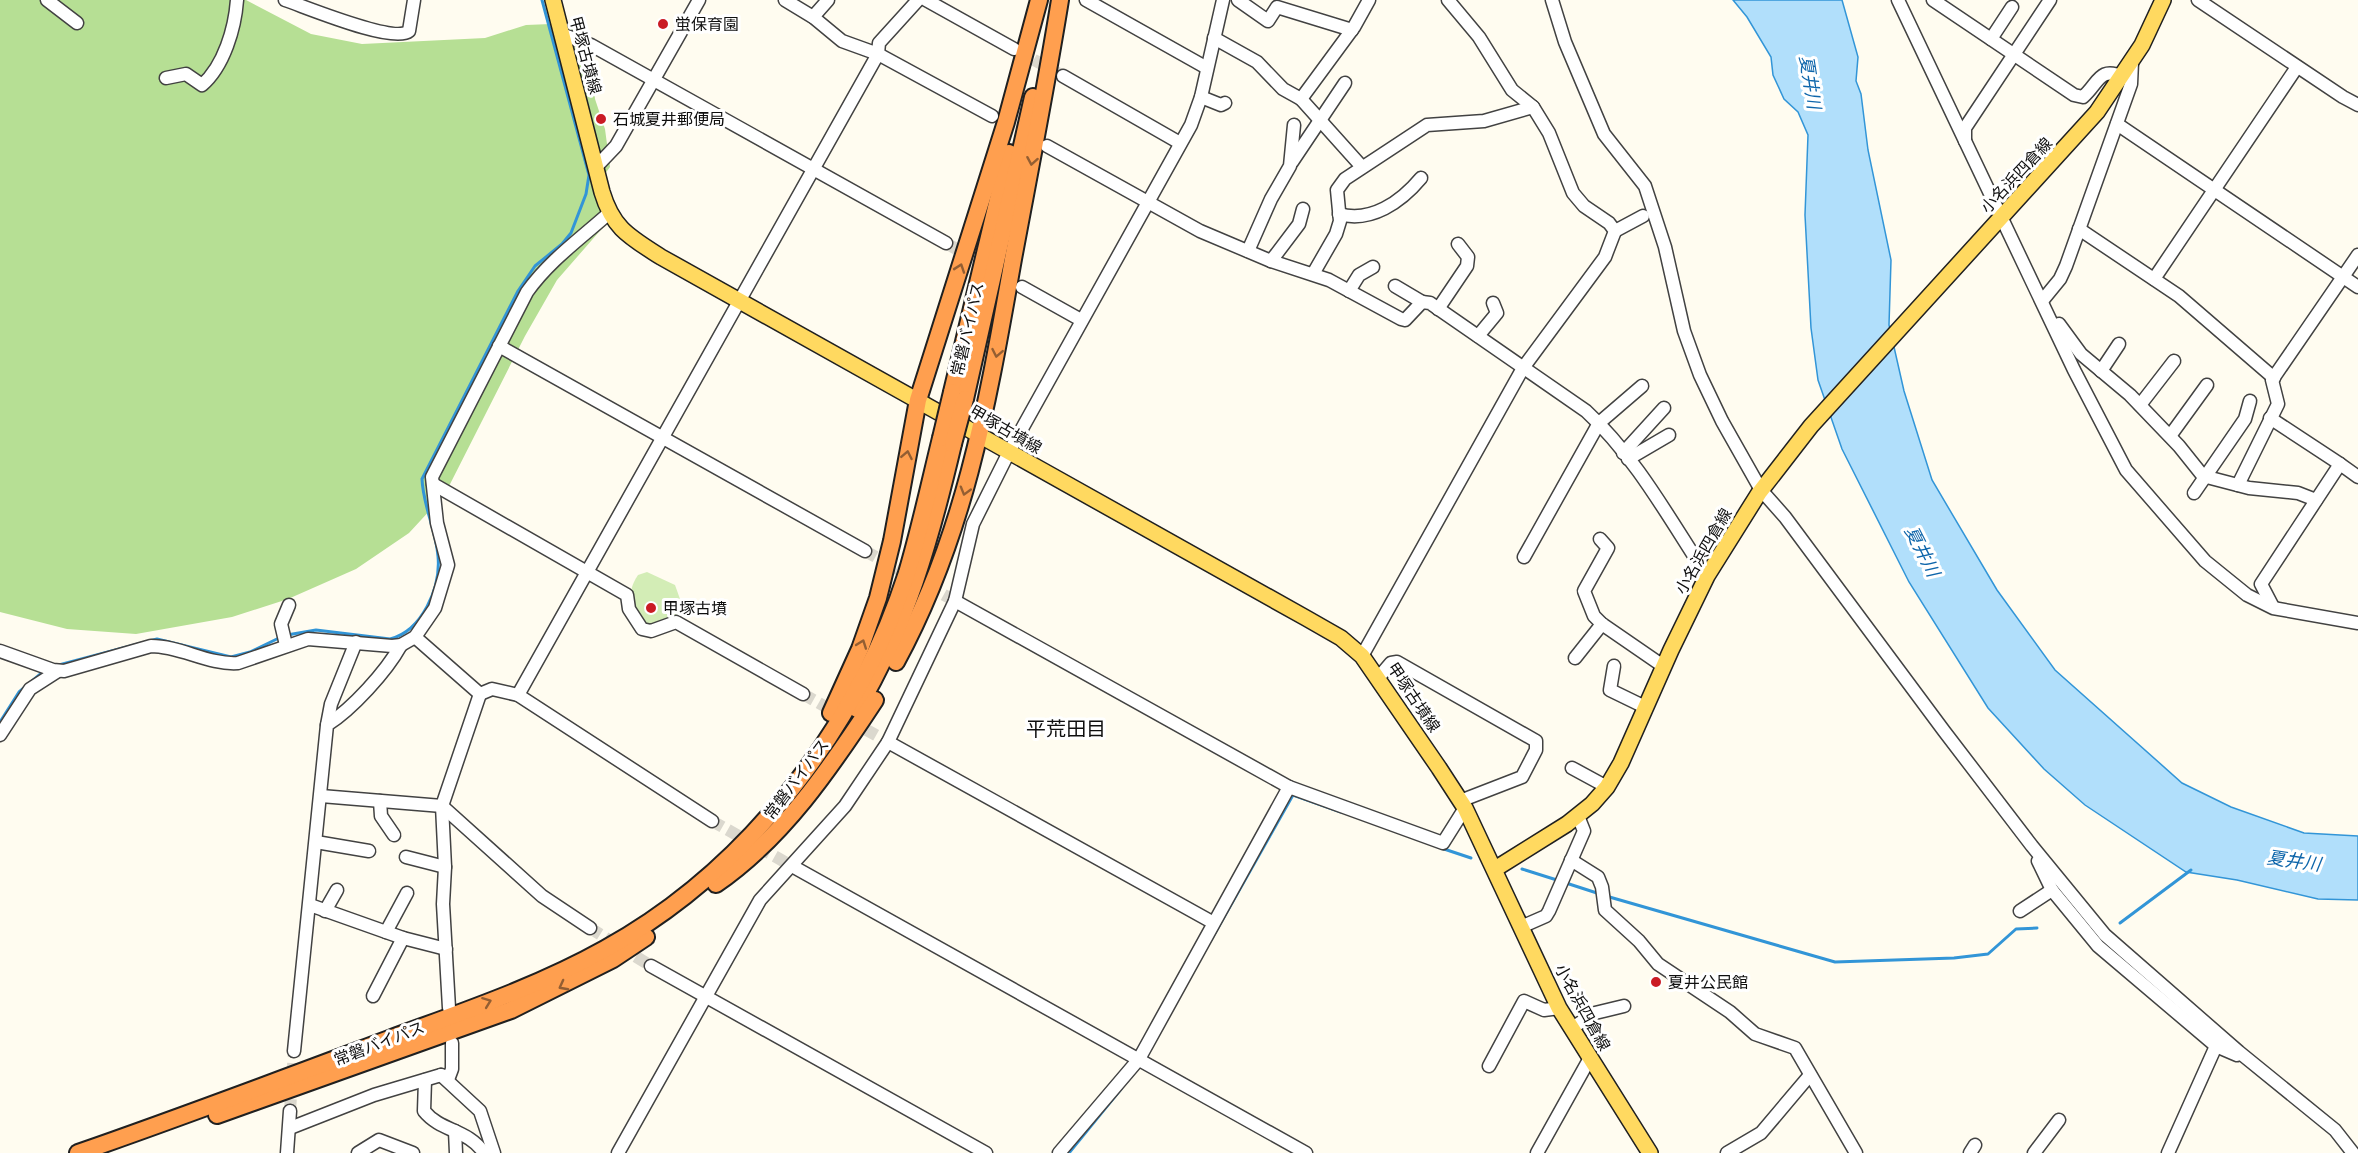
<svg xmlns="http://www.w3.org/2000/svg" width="2358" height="1153" viewBox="0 0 2358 1153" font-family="'Noto Serif','Noto Sans JP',serif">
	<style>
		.green { fill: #d3edb6 }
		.forest { fill: #b6df94 }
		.water { fill: #b1dffb; stroke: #3295d7; stroke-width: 1.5 }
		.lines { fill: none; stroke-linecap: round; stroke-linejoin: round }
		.stream { stroke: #3295d7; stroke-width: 3 }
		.minor-tunnel { stroke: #dbd8ce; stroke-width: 12; stroke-dasharray: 12 6; stroke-linecap: butt }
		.minor-casing { stroke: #424242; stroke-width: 15 }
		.major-casing { stroke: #202020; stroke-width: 18 }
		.highway-casing { stroke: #202020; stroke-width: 20 }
		.minor { stroke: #fff; stroke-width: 12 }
		.major { stroke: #ffd960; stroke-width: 15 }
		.highway { stroke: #ff9f4f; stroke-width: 16 }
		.highway-bridge-casing { stroke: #202020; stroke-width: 20; stroke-linecap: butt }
		.highway-bridge { stroke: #ff9f4f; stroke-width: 16 }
		.oneway { stroke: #935e32 }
		.poi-dot { fill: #ca1b24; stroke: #fff; stroke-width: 2 }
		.labels { text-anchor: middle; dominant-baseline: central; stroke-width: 6; stroke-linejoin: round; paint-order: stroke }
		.poi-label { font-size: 16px; fill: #0f0f0f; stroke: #fff; text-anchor: start }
		.street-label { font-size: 16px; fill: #0f0f0f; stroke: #fff }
		.water-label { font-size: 18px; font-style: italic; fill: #0e66ab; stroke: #fff }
		.quarter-label { font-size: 20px; fill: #0f0f0f; stroke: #fff }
	</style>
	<rect width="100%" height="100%" fill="#fffcf0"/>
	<path class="green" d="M647,572L675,585L680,599L676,615L648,628C632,613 624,595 638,575Z"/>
	<path class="forest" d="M0,0H246L311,34L362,44L485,38L526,25L551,24L574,28L583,42L592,69L595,99L605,129L610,167L601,179L614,210L605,225L557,280L525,336L445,494L409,533L356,569L288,599L232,617L136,634L67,629L0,612Z"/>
	<path class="water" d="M1733,0H1842L1858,57L1856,81L1861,94L1868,150L1891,260L1889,325L1904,391L1932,480L1997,590L2055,670L2182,783L2231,807L2304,833L2358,836V900L2318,899L2237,880L2186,872L2085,805L2044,769L1988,708L1909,582L1842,449L1818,380L1811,328L1805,215L1808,135L1798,112L1784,99L1773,75L1771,57L1747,17Z"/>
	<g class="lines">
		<g class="stream">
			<path d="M287,635L316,630L390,639C422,631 441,588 438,556C436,530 423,506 422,479L518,291L535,266L562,244L571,233L586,194L589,175L542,0"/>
			<path d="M55,666L157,639L231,657L250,652L281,637"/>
			<path d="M0,722L19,692L44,671"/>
			<path d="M1441,848L1471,858"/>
			<path d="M1522,869L1560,881"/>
			<path d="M1566,883L1600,894"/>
			<path d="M1606,896L1835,962L1954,958L1988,954L2016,929L2037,928"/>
			<path d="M2120,923L2191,870"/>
			<path d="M1211,940L1293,795L1341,812"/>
			<path d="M1069,1153L1121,1089"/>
		</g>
		<g class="minor-tunnel">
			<path d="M1018,51L1063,76"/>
			<path d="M946,243L989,268"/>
			<path d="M865,551L955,601"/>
			<path d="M803,694L888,742"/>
			<path d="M712,821L792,866"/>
			<path d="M590,928L651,966"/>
			<path d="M290,1111L294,1051"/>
		</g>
		<g class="minor-casing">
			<g id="minor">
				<path d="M47,0L77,23"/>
				<path d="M285,0C306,7 394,44 409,31L414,0"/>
				<path d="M785,0L813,17L842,41L878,54L879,43L918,0"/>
				<path d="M926,0L1014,49"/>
				<path d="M1086,0L1207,68"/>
				<path d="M1238,0L1268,21L1277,7L1352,30"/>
				<path d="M1552,0L1565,42L1604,134L1645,186L1665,247L1684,331L1700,375L1722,421L1761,490L1785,517L1944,731L2032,846L2105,935L2239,1052L2335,1130L2353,1153"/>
				<path d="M1898,0L2074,370L2126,470L2205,561L2247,595L2273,608L2358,623"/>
				<path d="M1933,0L2074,95L2083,97C2099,83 2099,66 2123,77"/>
				<path d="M2198,0L2343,97L2358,105"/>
				<path d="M813,17L828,0"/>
				<path d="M562,34L591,45L946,243"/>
				<path d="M1214,38L1257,62L1283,89L1301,99L1354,27L1369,0"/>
				<path d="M1991,39L2012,7"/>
				<path d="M1063,76L1180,143"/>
				<path d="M166,78L186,74L202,85C224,66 235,28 237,0"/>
				<path d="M1201,97L1221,105L1225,103"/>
				<path d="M1301,99L1362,167"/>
				<path d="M2117,124L2358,287"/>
				<path d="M1965,141V128L2050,0"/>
				<path d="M1047,146L1200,231L1271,261L1329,280L1401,319L1405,320L1422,302L1430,303L1586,411C1636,457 1670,520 1707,576"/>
				<path d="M1292,162L1345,83"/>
				<path d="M595,168L616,146L699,0"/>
				<path d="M1339,214C1371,223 1401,202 1421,178"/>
				<path d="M2079,229L2179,296L2274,378"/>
				<path d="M1615,231L1643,216"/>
				<path d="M1248,251L1271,199L1290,166L1294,125"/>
				<path d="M1271,261L1299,224L1303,209"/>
				<path d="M1313,274L1336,234L1340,221L1337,190L1345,179L1427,125L1484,121L1533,107"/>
				<path d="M2154,279L2297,67"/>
				<path d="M1395,286L1422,302"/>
				<path d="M1022,287L1081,320"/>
				<path d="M1349,291L1359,275L1373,267"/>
				<path d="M2042,301L2060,279L2066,266L2131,84L2132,62"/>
				<path d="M1438,309L1467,266L1468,257L1458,244"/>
				<path d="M2059,324L2081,354L2130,395L2179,446L2203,476L2249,488L2298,493L2316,500"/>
				<path d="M1478,336L1497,313L1493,303"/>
				<path d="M499,346L865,551"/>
				<path d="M2101,371L2119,344"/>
				<path d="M2140,405L2174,361"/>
				<path d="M2270,418L2340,464"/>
				<path d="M2170,436L2207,385"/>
				<path d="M1623,453L1664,408"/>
				<path d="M1628,459L1669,435"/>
				<path d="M433,484L627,595L629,609L642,629L651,631L676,622L803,694"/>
				<path d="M2238,485L2278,404L2272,380L2358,255"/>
				<path d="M2194,493L2245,419L2250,401"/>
				<path d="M1600,539L1608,548L1584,591L1594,616L1602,624L1663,666"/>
				<path d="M1524,557L1599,423L1642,386"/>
				<path d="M955,601L1289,787L1443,843L1465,808"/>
				<path d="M2273,607L2261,584L2340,464L2358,477"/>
				<path d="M415,637L480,694L492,689L518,695L712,821"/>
				<path d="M286,645L281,624L289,605"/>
				<path d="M0,651L53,670L64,671L151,646C181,646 208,665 238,663L308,639L392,646L401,645L415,637L435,608L448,565L437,523L432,477L527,292C549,261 580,239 608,214"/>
				<path d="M1362,656L1523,368L1605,257L1615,231L1609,223L1584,206L1573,193L1549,133L1533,107L1512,90L1479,37L1448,0"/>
				<path d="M1575,658L1602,624"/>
				<path d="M1614,666L1610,690L1645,707"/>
				<path d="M1379,677L1391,663L1397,662L1536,741V750L1522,777L1460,801"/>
				<path d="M518,695L878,54L992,116"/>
				<path d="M327,725L331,704L356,642"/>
				<path d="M0,735L30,689L58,671"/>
				<path d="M888,742L1212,922"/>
				<path d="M1572,768L1607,787"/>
				<path d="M321,796L442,806L542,896L590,928"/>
				<path d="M380,801L381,816L394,835"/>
				<path d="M316,842L369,851"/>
				<path d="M406,857L445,867"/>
				<path d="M1571,860L1598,877L1602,887L1605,910L1639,941L1658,964L1730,1012L1755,1034L1795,1048L1856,1153"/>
				<path d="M2038,861L2052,890L2098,946L2216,1046L2237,1055"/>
				<path d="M792,866L1306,1153"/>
				<path d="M310,905L403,938L446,949"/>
				<path d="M325,911L337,890"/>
				<path d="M2020,911L2052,890"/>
				<path d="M1521,927L1546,916L1549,911L1584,831L1578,816"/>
				<path d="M386,932L407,893"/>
				<path d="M651,966L986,1153"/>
				<path d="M373,996L403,938"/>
				<path d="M449,1008L443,904L445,867L442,806L480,694"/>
				<path d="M1572,1028L1595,1013L1624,1006"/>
				<path d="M294,1051L327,725C352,709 386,672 401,645"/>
				<path d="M1489,1066L1524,1001L1544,1010L1559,1008"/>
				<path d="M441,1075L480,1111L494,1153"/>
				<path d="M425,1080L424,1111C441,1132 468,1129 484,1153"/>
				<path d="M290,1128L374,1095L441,1075L449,1077L452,1069V1043"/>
				<path d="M455,1131L456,1153"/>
				<path d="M287,1153L290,1111"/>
				<path d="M358,1153L379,1140L413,1153"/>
				<path d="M618,1153L760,900L845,806L888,742L955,601L973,524L1009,452L1191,125L1201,97L1223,0"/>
				<path d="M1059,1153L1139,1059L1289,787"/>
				<path d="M1537,1153L1590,1058"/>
				<path d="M1727,1153L1761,1133L1810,1075"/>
				<path d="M1970,1153L1975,1145"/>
				<path d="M2034,1153L2059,1120"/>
				<path d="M2168,1153L2216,1046"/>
			</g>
		</g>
		<g class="major-casing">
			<g id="major">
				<path d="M553,0L602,192C613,229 630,237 661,257L1306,618L1341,638L1362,656L1439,768L1465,808L1559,1008L1650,1153"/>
				<path d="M1495,869L1567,824L1592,804L1607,787L1621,763L1671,650L1707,576L1759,493L1811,426L2097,112L2142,45L2163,0"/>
			</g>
		</g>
		<g class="highway-casing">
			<g id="highway">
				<path d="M952,392L1009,153"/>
				<path d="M965,399L1033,97"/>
				<path d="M896,662C966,533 988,400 1013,259C1029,173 1046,87 1060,0"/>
				<path d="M857,709C906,627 931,537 953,444"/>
				<path d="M831,713L860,649L878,598L892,541L918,400L1006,122L1039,0"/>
				<path d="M716,884C783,838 831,767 875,700"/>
				<path d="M217,1115L511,1010L613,959L646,937"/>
				<path d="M78,1153C182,1117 285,1078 389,1039C462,1012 537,987 605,949C748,870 857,728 907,573C920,529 930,483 941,438"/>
			</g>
		</g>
		<use href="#minor" class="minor"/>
		<use href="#major" class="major"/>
		<use href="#highway" class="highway"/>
		<g class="highway-bridge-casing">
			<g id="highway-bridge">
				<path d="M941,438L952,392"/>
				<path d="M953,444L965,399"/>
			</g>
		</g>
		<use href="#highway-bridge" class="highway-bridge"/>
	</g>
	<defs><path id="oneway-chevron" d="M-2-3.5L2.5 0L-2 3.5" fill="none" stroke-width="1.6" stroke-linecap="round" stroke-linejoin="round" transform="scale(1.5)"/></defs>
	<g class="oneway">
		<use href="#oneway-chevron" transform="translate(1032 161) rotate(100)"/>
		<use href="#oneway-chevron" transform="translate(960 268) rotate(-71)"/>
		<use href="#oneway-chevron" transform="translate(997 353) rotate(101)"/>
		<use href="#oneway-chevron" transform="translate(907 455) rotate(-79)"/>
		<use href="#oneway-chevron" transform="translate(965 491) rotate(106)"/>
		<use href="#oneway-chevron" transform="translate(862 644) rotate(-70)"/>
		<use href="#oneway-chevron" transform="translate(563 986) rotate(152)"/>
		<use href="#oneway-chevron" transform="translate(487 1002) rotate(-21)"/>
	</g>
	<g class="poi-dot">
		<circle cx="663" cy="24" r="6"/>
		<circle cx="601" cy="119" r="6"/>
		<circle cx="651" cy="608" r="6"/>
		<circle cx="1656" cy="982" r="6"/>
	</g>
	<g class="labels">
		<g class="poi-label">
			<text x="675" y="24">蛍保育園</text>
			<text x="613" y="119">石城夏井郵便局</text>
			<text x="663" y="608">甲塚古墳</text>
			<text x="1668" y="982">夏井公民館</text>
		</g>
		<g class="street-label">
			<text transform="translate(586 55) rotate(75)">甲塚古墳線</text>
			<text transform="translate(2016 175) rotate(-47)">小名浜四倉線</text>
			<text transform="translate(967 329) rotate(-77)">常磐バイパス</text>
			<text transform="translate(1006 429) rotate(30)">甲塚古墳線</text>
			<text transform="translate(1703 551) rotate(-60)">小名浜四倉線</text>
			<text transform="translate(1414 697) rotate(56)">甲塚古墳線</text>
			<text transform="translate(796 779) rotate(-53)">常磐バイパス</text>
			<text transform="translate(1583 1007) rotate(61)">小名浜四倉線</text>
			<text transform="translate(379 1043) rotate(-21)">常磐バイパス</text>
		</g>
		<g class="water-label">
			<text transform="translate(1811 82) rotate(81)">夏井川</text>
			<text transform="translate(1923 551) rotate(63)">夏井川</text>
			<text transform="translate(2294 860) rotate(8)">夏井川</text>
		</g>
		<g class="quarter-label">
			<text x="1066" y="728">平荒田目</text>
		</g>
	</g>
</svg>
